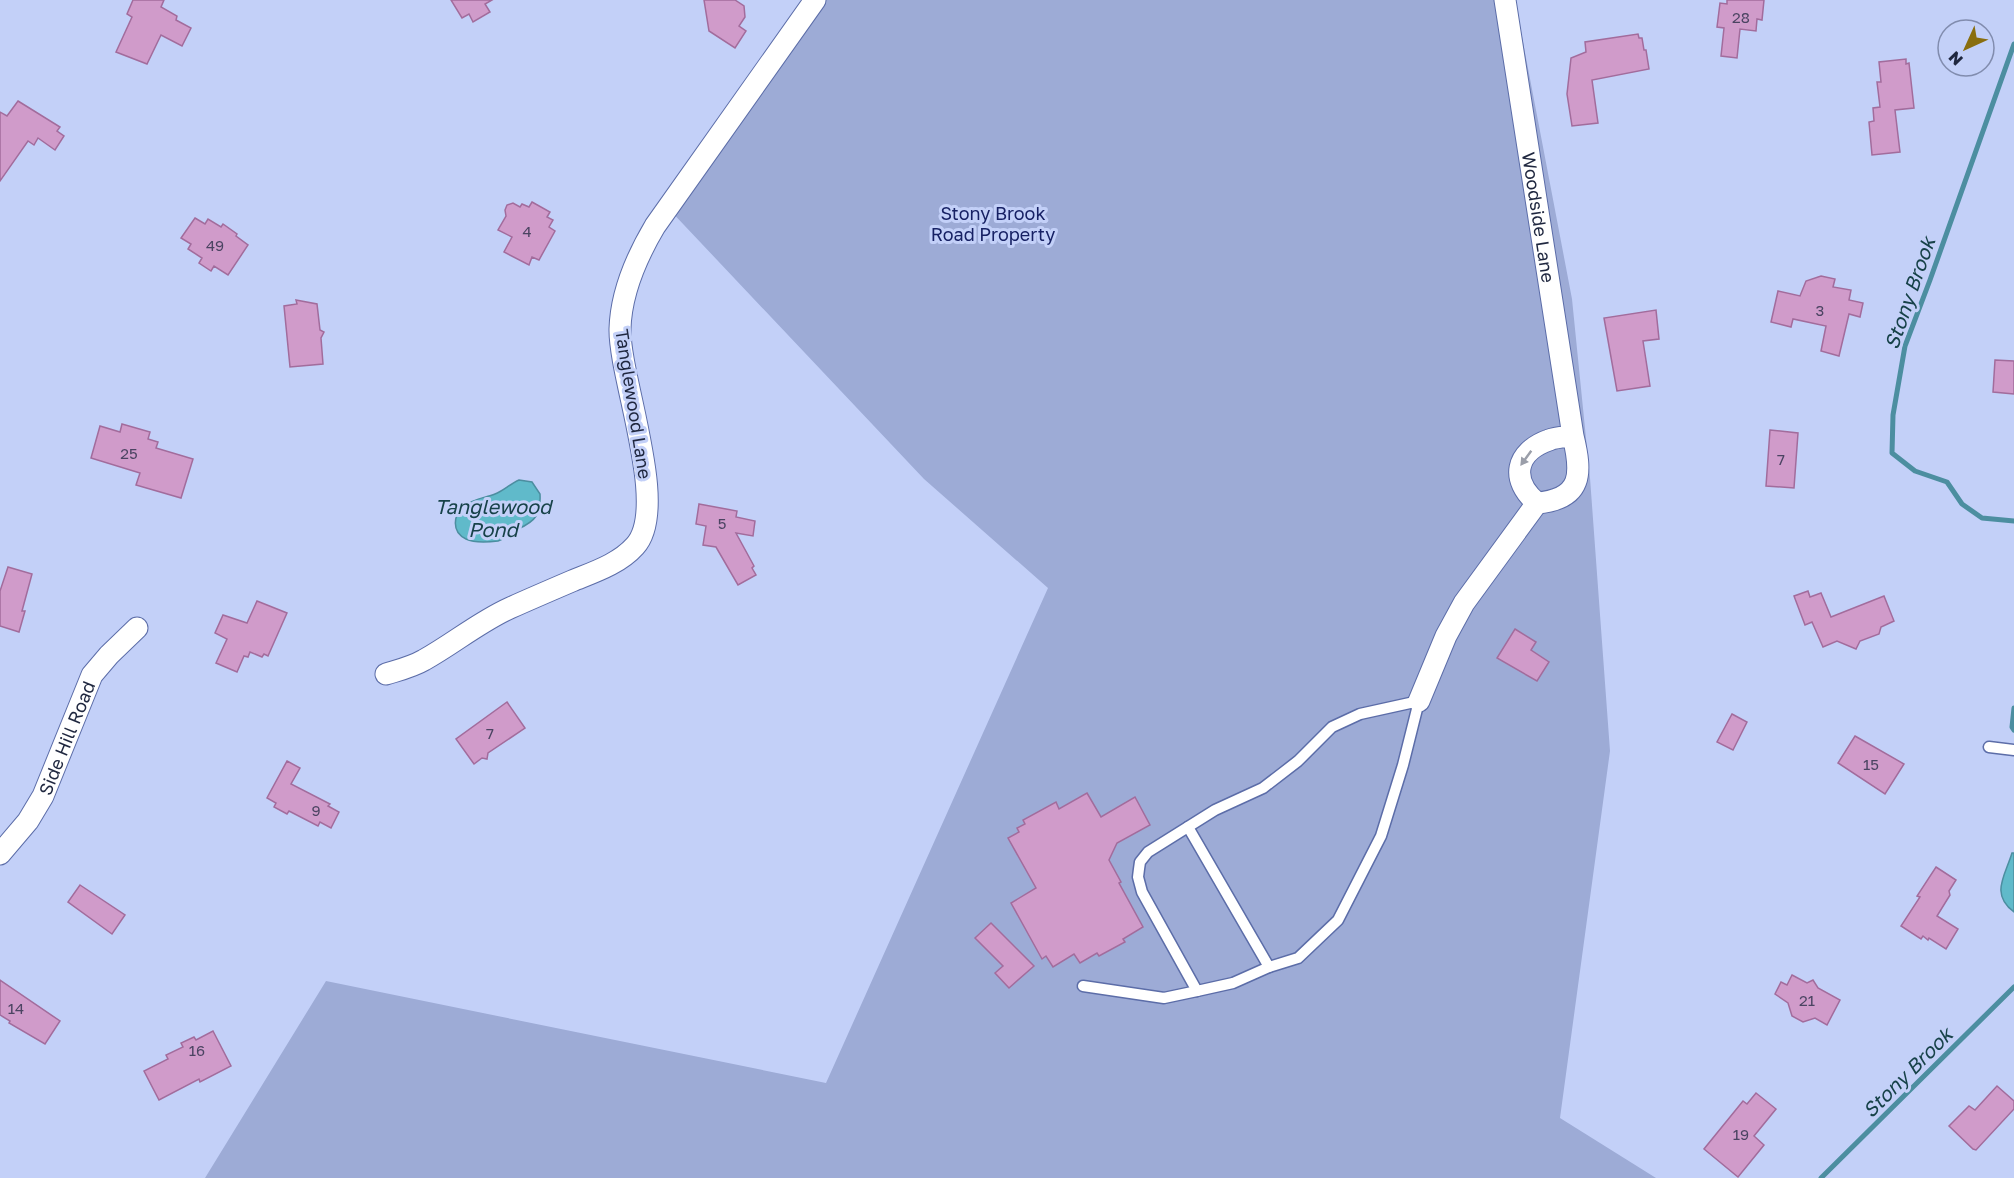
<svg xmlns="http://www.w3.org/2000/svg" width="2014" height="1178" viewBox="0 0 2014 1178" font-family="'Golos Text',sans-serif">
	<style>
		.green { fill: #9dabd6 }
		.water { fill: #60baca; stroke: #4c8ea0; stroke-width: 1.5 }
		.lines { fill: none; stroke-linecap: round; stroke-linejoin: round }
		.stream { stroke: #4c8ea0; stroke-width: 5 }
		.building { fill: #d09bca; stroke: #a26c9c; stroke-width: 1.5 }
		.service-casing { stroke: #5c6da8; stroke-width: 13 }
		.minor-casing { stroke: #5c6da8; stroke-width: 23 }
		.service { stroke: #fff; stroke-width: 10 }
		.minor { stroke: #fff; stroke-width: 21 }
		.oneway { fill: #9a9ea9 }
		.labels { text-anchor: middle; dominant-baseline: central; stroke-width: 6; stroke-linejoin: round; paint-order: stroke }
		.number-label { font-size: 15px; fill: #4b4462 }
		.park-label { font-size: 18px; fill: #172164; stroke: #c3d0f8 }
		.street-label { font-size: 18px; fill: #1f273f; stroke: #c3d0f8 }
		.water-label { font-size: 20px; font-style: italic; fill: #174249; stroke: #c3d0f8 }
	</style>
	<rect width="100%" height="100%" fill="#c3d0f8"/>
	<path class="green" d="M817,0H1515L1572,299L1590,478L1610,751L1560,1118L1656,1178H205L326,981L826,1083L1048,588L924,479L667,207Z"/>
	<g class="water">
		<path d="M519,480L532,482L540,494C541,514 536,521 518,529C512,533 505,539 498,541C489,542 474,543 466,539C451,532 453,514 465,506C474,498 485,498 495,494C503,491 510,484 519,480Z"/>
		<path d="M2012,853H2014V912C1990,894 2005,876 2012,853Z"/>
	</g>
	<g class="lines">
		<g class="stream">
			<path d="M2014,44L1930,280L1905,346L1893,415L1892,453L1915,471L1947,482L1962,504L1982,518L2014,521"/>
			<path d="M2014,708L2012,727L2014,730"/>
			<path d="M1821,1178L2014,987"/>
		</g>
	</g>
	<g class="building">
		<path d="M133,0H164L161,7L177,16L176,20L191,28L182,46L161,35L147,64L116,52L132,17L127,14Z"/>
		<path d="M451,0H492L485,4L490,12L473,22L469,14L462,18Z"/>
		<path d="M704,0H735L744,6L745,17L739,26L746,31L735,48L709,31Z"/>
		<path d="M1727,0H1764L1762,20L1757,19L1756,31L1740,29L1737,58L1721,56L1724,28L1717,27L1720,3L1727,4Z"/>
		<path d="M1638,34L1639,38H1642L1644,50H1646L1649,69L1592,80L1598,123L1572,126L1567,94L1571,58L1586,52L1585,42Z"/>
		<path d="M1906,59V64L1909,63L1914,108L1895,110L1900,152L1872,155L1869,122L1874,121L1873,108L1880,107L1877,82H1881L1879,62Z"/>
		<path d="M18,101L60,127L57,131L64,136L55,150L38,138L34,145L28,141L0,181V112L7,116Z"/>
		<path d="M532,202L550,212L547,217L553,220L549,227L555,231L539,260L532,257L529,265L504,252L512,237L498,230L506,216L505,210L507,205L513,203L520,207L522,204L529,207Z"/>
		<path d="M195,218L205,224L208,219L221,227L223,224L237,234L236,236L248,245L228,275L214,266L211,271L199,263L202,258L188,249L191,244L181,238Z"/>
		<path d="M1821,276L1835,279L1833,287L1851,290L1849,300L1863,303L1860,317L1849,314L1839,356L1821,351L1826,326L1793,319L1791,327L1771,322L1778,291L1800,296L1806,281Z"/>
		<path d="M296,300L317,304L320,330L324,332L321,338L323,364L290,367L284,306L297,304Z"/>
		<path d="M1656,310L1659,339L1643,341L1650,386L1617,391L1604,318Z"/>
		<path d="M1995,360L2014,361V394L1993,392Z"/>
		<path d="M122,424L150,432L148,439L158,442L156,448L193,459L181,498L136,485L140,473L91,458L100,426L120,432Z"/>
		<path d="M1770,430L1798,433L1794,488L1766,486Z"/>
		<path d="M699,504L737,511L736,517L755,521L753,536L736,533L754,566L752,568L756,575L738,585L716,547L703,545L706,526L696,524Z"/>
		<path d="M8,567L32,574L22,611H25L19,632L0,626V591Z"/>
		<path d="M1808,591L1810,597L1821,593L1831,617L1884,596L1894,621L1881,627L1879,634L1860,641L1856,649L1837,641L1823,647L1812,622L1805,625L1794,596Z"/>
		<path d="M257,601L287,613L268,656L264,654L262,657L250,652L248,657L244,656L237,672L216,663L227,639L215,633L223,615L247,623Z"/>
		<path d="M1515,629L1536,642L1531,650L1549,662L1537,681L1497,658Z"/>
		<path d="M507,702L525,728L488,753L487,759L482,758L474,764L456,739Z"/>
		<path d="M1732,714L1747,722L1733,750L1717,742Z"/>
		<path d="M1855,736L1904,764L1885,794L1838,763Z"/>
		<path d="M287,761L300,768L291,784L330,804L328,806L339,812L331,828L320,822L318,826L289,811L287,814L274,807L276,803L267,798Z"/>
		<path d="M1087,793L1101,817L1135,797L1150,825L1117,843L1109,860L1121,882L1119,883L1143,927L1123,939L1125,942L1099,956L1097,953L1080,963L1074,954L1053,967L1046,956L1042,959L1011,903L1036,888L1008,838L1019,832L1017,828L1025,824L1023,820L1056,802L1059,809Z"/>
		<path d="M1936,867L1956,880L1949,891L1950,895L1937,916L1958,929L1946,949L1929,938L1928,940L1923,936L1921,939L1901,926L1920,897L1917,896Z"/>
		<path d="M80,885L125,915L112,934L68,902Z"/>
		<path d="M991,923L1034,966L1009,988L995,973L1003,966L975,938Z"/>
		<path d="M1792,975L1807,983L1813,980L1818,988L1840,1000L1827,1025L1815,1018L1803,1022L1792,1016L1788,1003L1775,994L1781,982L1787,985Z"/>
		<path d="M0,980L60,1021L45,1044L9,1023L10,1021L0,1015Z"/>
		<path d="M213,1031L231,1066L200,1082L199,1079L159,1100L144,1071L168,1059L166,1055L183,1047L181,1043L194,1037L196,1040Z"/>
		<path d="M1997,1086L2014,1101V1109L1976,1150L1973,1149L1949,1126L1969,1106L1975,1110Z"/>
		<path d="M1756,1093L1776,1109L1754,1136L1764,1145L1738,1177L1704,1149L1743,1101L1747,1104Z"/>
	</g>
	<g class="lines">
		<g class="service-casing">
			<g id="service">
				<path d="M1419,701L1403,765L1381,836L1338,920L1298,958L1269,967L1233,983L1197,991L1142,892L1138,877L1139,869L1140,862L1148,852L1215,810L1263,788L1298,761L1332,727L1360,714Z"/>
				<path d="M1989,747L2014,750"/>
				<path d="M1188,827L1269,967"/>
				<path d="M1083,986L1164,998L1197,991"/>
			</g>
		</g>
		<g class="minor-casing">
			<g id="minor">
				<path id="s1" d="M1505,0L1573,436C1582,473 1583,499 1537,503C1510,480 1515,452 1549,440C1556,437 1565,437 1573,436"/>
				<path d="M386,674C399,670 412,667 424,660C453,644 479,622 510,608C530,599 551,590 572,581C594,572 619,564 635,546C670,508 619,378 620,329C621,292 636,258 655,226L815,0"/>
				<path d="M1419,701L1446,636L1464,603L1537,503"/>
				<path id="s2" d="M0,854L28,821L43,796L92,675L109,655L137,628"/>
			</g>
		</g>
		<use href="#service" class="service"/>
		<use href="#minor" class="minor"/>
	</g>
	<defs><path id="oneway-solid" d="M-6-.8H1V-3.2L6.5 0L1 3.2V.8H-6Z" transform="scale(1.5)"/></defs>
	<use class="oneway" href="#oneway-solid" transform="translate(1526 458) rotate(126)"/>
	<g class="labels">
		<g class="number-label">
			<text x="1741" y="17">28</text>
			<text x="527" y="231">4</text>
			<text x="215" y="245">49</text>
			<text x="1820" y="310">3</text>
			<text x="129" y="453">25</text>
			<text x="1781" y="459">7</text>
			<text x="722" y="523">5</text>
			<text x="490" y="733">7</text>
			<text x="1871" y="764">15</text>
			<text x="316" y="810">9</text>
			<text x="1807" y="1000">21</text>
			<text x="16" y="1008">14</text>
			<text x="197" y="1050">16</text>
			<text x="1741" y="1134">19</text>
		</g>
		<g class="park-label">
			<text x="993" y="213">Stony Brook<tspan x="993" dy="21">Road Property</tspan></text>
		</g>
		<g class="street-label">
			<text stroke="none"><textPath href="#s1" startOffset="220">Woodside Lane</textPath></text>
			<text transform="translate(634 404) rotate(81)">Tanglewood Lane</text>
			<text stroke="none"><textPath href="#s2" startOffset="135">Side Hill Road</textPath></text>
		</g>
		<g class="water-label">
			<text transform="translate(1909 293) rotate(-71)">Stony Brook</text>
			<text x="493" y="506">Tanglewood<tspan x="493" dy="23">Pond</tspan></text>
			<text transform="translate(1907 1072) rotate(-45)">Stony Brook</text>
		</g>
	</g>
	<g transform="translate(1966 48) rotate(225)"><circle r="28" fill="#c3d0f8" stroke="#818cae" stroke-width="1.5"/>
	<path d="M0-4.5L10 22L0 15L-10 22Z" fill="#896e0f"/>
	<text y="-9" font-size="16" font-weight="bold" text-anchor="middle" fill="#1f273f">N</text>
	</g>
</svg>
